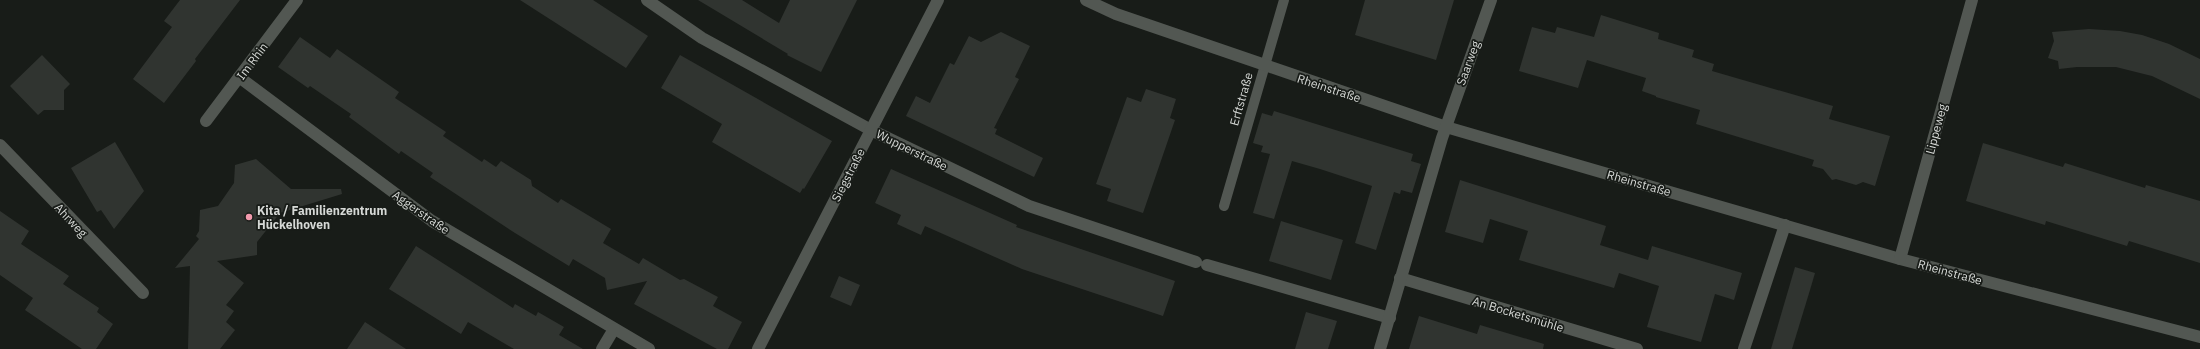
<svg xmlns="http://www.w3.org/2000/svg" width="2200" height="349" viewBox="0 0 2200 349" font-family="'IBM Plex Sans',sans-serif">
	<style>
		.building { fill: #303430 }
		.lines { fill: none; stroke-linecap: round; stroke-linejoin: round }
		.lane { stroke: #525752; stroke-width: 10 }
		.street { stroke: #525752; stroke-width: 12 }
		.poi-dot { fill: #f29aad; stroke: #181c18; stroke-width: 1.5 }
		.labels { text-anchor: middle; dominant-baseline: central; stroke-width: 3.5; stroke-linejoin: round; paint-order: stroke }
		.street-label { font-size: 12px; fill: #d6d9d6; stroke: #181c18 }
		.poi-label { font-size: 12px; font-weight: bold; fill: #d6d9d6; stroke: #181c18; text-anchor: start }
	</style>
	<rect width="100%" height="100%" fill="#181c18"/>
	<g class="building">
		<path d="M180,0H240L195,59L196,61L164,103L133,79L172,27L164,21Z"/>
		<path d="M520,0H593L648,36L626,68Z"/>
		<path d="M698,0H742L779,23L790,0H857L821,72L787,55L788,54Z"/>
		<path d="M1365,0H1454L1436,60L1355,35Z"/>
		<path d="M1601,15L1659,33L1658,39L1694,50L1692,57L1714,64L1712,71L1833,106L1829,119L1890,136L1875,186L1863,182L1856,185L1836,179L1832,180L1823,169L1812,166L1814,160L1696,124L1700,110L1656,97V96L1642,91L1646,78L1587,60L1578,88L1519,71L1532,27L1555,33L1557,27L1594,37Z"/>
		<path d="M2089,29L2120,31L2142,35L2169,44L2200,59V99L2152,76L2116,67H2077L2059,69L2058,61L2048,58L2054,41L2052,32Z"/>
		<path d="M1001,32L1030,46L1015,77L1019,79L994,128L997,129L995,134L1043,158L1034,177L906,116L916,96L930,103L950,63L954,65L969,36L981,42Z"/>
		<path d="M300,37L330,58L337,49L399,92L395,98L446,132L443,136L482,162L484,159L496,167L501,161L531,180L532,186L558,203L561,199L611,229L603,243L639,264L643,258L680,280L684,279L718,297L713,306L742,322L728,349H717L634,304L647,281L607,290L605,278L573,259L569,266L515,233L430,177L433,173L401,151L399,154L349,117L351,114L310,86L308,88L278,67Z"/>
		<path d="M42,55L70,84L64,90V110H44L38,115L10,86Z"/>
		<path d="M680,55L832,141L804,189L803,188L800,193L712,142L722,124L661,88Z"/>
		<path d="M1146,89L1176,99L1170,118L1175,120L1143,213L1107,201L1111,189L1096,184L1127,97L1141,102Z"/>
		<path d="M1274,111L1413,154L1411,161L1421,164L1412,193L1401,190L1400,194L1394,192L1376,250L1355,243L1372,186L1320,169L1292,161L1274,219L1253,213L1270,154L1261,152L1263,146L1253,143L1262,113L1272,116Z"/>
		<path d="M115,142L144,191L114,229L101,210L97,212L71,168Z"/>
		<path d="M1983,143L2063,167L2065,163L2145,188L2146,185L2200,201V263L2129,241L2127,246L2046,221L2045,225L1966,201Z"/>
		<path d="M256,159L291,189H341L342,194L280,213L257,242V255L217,261L244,283L226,305L234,311L226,322L235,330L220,349H188L190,266L175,268L199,239L196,236L199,231L200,210L218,206L234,183L235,165Z"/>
		<path d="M891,169L1017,225L1016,227L1175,281L1163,316L1022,269L925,226L921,235L897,224L901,215L875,203Z"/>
		<path d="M1460,180L1606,226L1600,245L1648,260L1652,246L1742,273L1734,300L1715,294L1701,342L1647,327L1659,286L1619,273L1614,288L1519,260L1528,231L1490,219L1483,243L1445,232Z"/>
		<path d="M0,211L29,231L21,244L69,276L63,284L99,308L97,312L113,324L96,349H82L25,310L33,298L0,275Z"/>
		<path d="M1281,221L1343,240L1331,280L1269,261Z"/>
		<path d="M416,246L513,308L515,304L536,316L538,312L564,327L559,335L583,349H514L468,322L461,334L389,289Z"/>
		<path d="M1795,267L1815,273L1810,290L1792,349H1771Z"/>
		<path d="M839,276L860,285L851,306L830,297Z"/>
		<path d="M1306,312L1337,321L1328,349H1295Z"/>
		<path d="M1419,316L1477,334L1480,325L1544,344L1543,349H1409Z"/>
		<path d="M365,322L406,349H347Z"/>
	</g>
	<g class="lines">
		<path class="lane" d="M1224,206L1284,0"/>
		<g class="street">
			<path d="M647,0L702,38L871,130L1029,206L1196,262"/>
			<path d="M1086,0L1116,14L1446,127L1900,259L2200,337"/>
			<path d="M239,77L432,221L649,349"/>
			<path d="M206,121L297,0"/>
			<path d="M0,145L143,293"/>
			<path d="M1900,259L1972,0"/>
			<path d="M1207,265L1390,318"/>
			<path d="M1400,278L1637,349"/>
			<path d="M602,349L614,329"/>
			<path d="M758,349L938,0"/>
			<path d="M1380,349L1442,138L1491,0"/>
			<path d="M1744,349L1785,225"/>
		</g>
	</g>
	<circle class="poi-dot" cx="249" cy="217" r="4"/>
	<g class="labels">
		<g class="street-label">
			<text transform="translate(252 61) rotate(-53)">Im Rhin</text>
			<text transform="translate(1468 63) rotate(-70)">Saarweg</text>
			<text transform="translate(1329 88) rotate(18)">Rheinstraße</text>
			<text transform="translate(1241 99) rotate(-74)">Erftstraße</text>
			<text transform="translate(1936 129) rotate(-75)">Lippeweg</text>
			<text transform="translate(912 150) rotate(26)">Wupperstraße</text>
			<text transform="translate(848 175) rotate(-63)">Siegstraße</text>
			<text transform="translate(1639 183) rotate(16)">Rheinstraße</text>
			<text transform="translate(421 212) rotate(35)">Aggerstraße</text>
			<text transform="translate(71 220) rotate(47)">Ahrweg</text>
			<text transform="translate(1950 272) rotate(15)">Rheinstraße</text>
			<text transform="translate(1518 314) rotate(17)">An Bocketsmühle</text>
		</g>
		<g class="poi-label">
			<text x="257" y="210">Kita / Familienzentrum<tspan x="257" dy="14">Hückelhoven</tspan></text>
		</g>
	</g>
</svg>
